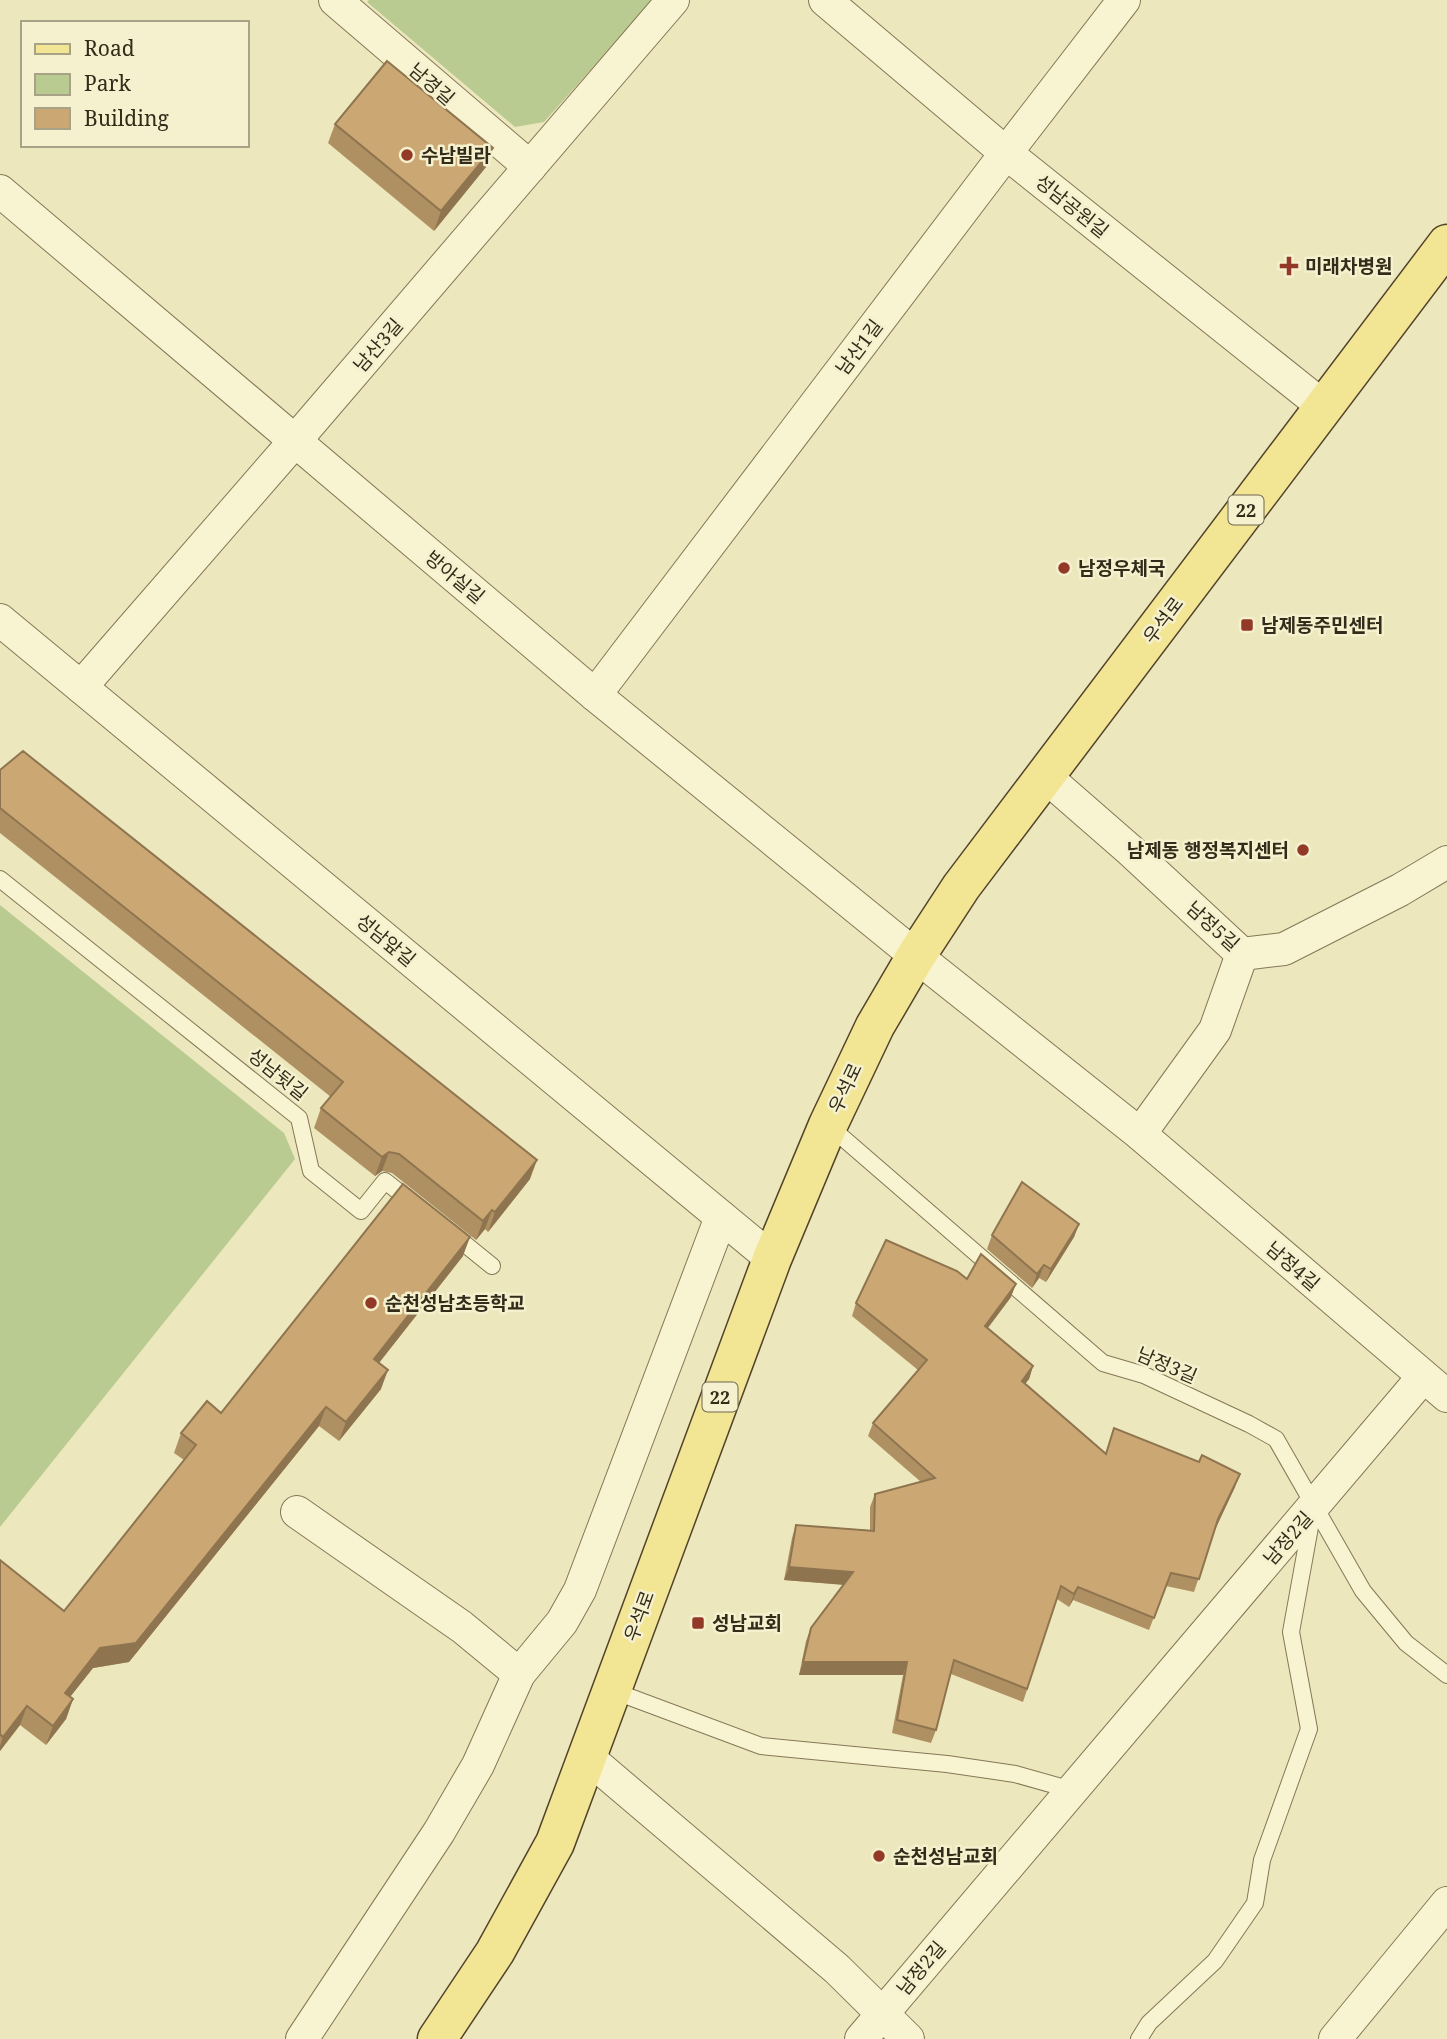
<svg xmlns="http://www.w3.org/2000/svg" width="1447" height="2039" viewBox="0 0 1447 2039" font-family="'Noto Serif','Noto Sans KR',serif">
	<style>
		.green { fill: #bacb92 }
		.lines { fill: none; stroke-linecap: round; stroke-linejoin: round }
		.lane-casing { stroke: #857757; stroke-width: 18 }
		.street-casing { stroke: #857757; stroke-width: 34 }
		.primary-casing { stroke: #52442b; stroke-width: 41 }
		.lane { stroke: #f8f3d0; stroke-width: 16 }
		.street { stroke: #f8f3d0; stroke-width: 32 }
		.primary { stroke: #f2e594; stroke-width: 38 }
		.wall { fill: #af9063 }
		.shaded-wall { fill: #8e7550 }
		.building { fill: #cba773; stroke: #8e7550; stroke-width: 2 }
		.poi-dot { fill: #933927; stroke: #f5f0cd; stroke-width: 2.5 }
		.labels { text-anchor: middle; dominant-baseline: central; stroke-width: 5; stroke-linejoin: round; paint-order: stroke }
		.shield { fill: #f5f0cd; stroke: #6e6750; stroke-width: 2 }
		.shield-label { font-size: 18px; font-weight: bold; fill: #342c1b }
		.street-label { font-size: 19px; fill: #342c1b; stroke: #f5f0cd }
		.poi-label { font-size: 19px; font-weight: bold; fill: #342c1b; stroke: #f5f0cd; text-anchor: start }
	</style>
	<rect width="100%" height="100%" fill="#ede7bd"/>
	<g class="green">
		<path d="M369,0H653L544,122L515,127L367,2Z"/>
		<path d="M0,905L284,1133L295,1159L0,1527Z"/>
	</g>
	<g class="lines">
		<g class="lane-casing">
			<g id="lane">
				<path d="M0,879L299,1118L311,1171L361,1211L385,1181L413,1203"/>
				<path d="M828,1125L1103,1363L1144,1375L1249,1424L1276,1439L1363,1591L1406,1643L1447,1675"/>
				<path d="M450,1232L492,1266"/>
				<path d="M611,1690L761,1746L947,1764L1015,1774L1072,1790"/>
				<path d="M1139,2039L1149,2023L1215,1961L1255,1903L1262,1860L1309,1729L1291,1632L1312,1516"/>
			</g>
		</g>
		<g class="street-casing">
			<g id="street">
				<path d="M335,0L530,167"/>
				<path d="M825,0L1006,153L1324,407"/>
				<path d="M0,191L595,695L916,956L1140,1134L1447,1396"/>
				<path d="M0,620L772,1259"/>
				<path d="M81,687L294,442L673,0"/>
				<path d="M595,695L1006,153L1124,0"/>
				<path d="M1045,776L1131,851L1242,954L1284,949L1400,890L1447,862"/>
				<path d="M1140,1134L1215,1030L1242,954"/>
				<path d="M297,1512L462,1627L519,1674"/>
				<path d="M586,1756L837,1969L908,2039"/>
				<path d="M302,2039L439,1832L478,1765L519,1674L562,1622L580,1590L721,1217"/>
				<path d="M861,2039L1423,1377"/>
				<path d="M1335,2039L1447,1903"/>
			</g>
		</g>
		<g class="primary-casing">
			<path id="primary" d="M437,2039L495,1952L555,1843L772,1259L828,1125L875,1026L916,956L961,887L1447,244"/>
		</g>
		<use href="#lane" class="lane"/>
		<use href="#street" class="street"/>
		<use href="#primary" class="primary"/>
	</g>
	<g class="wall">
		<path d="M335,124L493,148L486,167L434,231L328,143Z"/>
		<path d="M0,770L530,1179L488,1232L485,1229L476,1240L392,1173L382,1171L375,1176L314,1128L321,1108L331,1097L0,833Z"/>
		<path d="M1079,1224L1074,1237L1046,1282L1039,1278L1032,1288L987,1249L992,1235Z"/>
		<path d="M463,1256L379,1363L381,1389L339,1441L319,1426L129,1662L93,1668L70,1697L73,1699L66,1719L46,1745L20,1725L0,1751V1560L64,1611L184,1460L174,1453L181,1433L221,1413Z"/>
		<path d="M967,1279L1011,1297L988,1328L1033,1366L1029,1379L1025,1384L1106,1453L1235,1487L1215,1529L1194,1592L1166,1586L1149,1630L1073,1600L1069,1607L1057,1599L1023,1702L951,1674L936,1730L931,1743L892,1733L903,1675H799L806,1641L811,1628L844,1585L784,1580L792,1538L796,1525L870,1530V1507L875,1494L921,1482L868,1436L873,1423L918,1370L852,1316L856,1303Z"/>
	</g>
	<g class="shaded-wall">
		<path d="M493,148L486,167L434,231L441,211Z"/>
		<path d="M389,1152L382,1171L375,1176L382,1157Z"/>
		<path d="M537,1160L530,1179L488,1232L495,1212Z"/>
		<path d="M492,1210L485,1229L476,1240L483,1221Z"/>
		<path d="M1079,1224L1074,1237L1046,1282L1051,1269Z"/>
		<path d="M470,1237L463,1256L367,1378L374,1359Z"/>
		<path d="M1044,1265L1039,1278L1032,1288L1037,1274Z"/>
		<path d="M1016,1284L1011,1297L980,1338L985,1326Z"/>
		<path d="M1033,1366L1029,1379L1017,1394L1022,1381Z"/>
		<path d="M388,1370L381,1389L339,1441L346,1422Z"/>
		<path d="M326,1407L319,1426L129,1662L93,1668L58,1712L65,1693L100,1648Z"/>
		<path d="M1240,1474L1235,1487L1214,1532L1218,1519Z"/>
		<path d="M789,1567L853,1572L848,1585L784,1580Z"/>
		<path d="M1078,1587L1073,1600L1069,1607L1074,1594Z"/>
		<path d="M803,1662H907L903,1675H799Z"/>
		<path d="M73,1699L66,1719L46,1745L53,1726Z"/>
		<path d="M27,1706L20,1725L0,1751V1746L3,1737Z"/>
	</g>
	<g class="building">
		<path d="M387,61L493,148L441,211L335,124Z"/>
		<path d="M23,751L537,1160L495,1212L492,1210L483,1221L399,1154L389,1152L382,1157L321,1108L343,1082L0,808V770Z"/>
		<path d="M1022,1182L1079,1224L1051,1269L1044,1265L1037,1274L992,1235Z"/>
		<path d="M403,1184L470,1237L374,1359L388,1370L346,1422L326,1407L136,1643L100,1648L65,1693L73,1699L53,1726L27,1706L3,1737L0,1734V1560L64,1611L196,1445L181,1433L207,1401L221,1413Z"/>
		<path d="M886,1240L957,1271L967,1279L981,1254L1016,1284L985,1326L1033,1366L1022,1381L1106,1454L1114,1428L1199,1462L1202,1455L1240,1474L1218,1519L1199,1579L1171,1573L1154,1618L1078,1587L1074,1594L1061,1586L1027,1689L954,1660L936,1730L897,1720L907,1662H803L811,1628L853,1572L789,1567L796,1525L874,1531L875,1494L935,1478L873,1423L927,1360L856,1303Z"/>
	</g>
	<g class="poi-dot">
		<circle cx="407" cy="155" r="7"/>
		<path d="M1285.5 255.5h7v7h7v7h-7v7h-7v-7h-7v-7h7z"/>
		<circle cx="1064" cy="568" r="7"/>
		<rect x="1240" y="618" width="14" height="14" rx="3.5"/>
		<circle cx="1303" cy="850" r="7"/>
		<circle cx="371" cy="1303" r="7"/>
		<rect x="691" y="1616" width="14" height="14" rx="3.5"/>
		<circle cx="879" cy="1856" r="7"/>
	</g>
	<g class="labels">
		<g class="shield">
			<rect x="1228.5" y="495.5" width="35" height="29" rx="5"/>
			<rect x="702.5" y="1382.5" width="35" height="29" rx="5"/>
		</g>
		<g class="shield-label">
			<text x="1246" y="510">22</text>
			<text x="720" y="1397">22</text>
		</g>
		<g class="street-label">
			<text transform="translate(432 84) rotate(41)">남경길</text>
			<text transform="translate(1072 206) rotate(39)">성남공원길</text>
			<text transform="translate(378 345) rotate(-49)">남산3길</text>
			<text transform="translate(859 347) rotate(-53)">남산1길</text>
			<text transform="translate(455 577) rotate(40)">방아실길</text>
			<text transform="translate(1163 620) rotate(-53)">우석로</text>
			<text transform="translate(1213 926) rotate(42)">남정5길</text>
			<text transform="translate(386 940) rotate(40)">성남앞길</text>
			<text transform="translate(278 1074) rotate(39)">성남뒷길</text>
			<text transform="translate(845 1088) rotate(-65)">우석로</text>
			<text transform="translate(1293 1266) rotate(41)">남정4길</text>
			<text transform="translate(1167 1365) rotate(23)">남정3길</text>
			<text transform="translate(1288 1538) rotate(-49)">남정2길</text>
			<text transform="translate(639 1616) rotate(-70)">우석로</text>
			<text transform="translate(921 1968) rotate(-50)">남정2길</text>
		</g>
		<g class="poi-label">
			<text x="421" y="155">수남빌라</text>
			<text x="1305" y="266">미래차병원</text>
			<text x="1078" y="568">남정우체국</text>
			<text x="1261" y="625">남제동주민센터</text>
			<text x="1289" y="850" text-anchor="end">남제동 행정복지센터</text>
			<text x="385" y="1303">순천성남초등학교</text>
			<text x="712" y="1623">성남교회</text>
			<text x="893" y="1856">순천성남교회</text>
		</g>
	</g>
	<rect x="21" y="21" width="228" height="126" fill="#f5f0cd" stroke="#a8a286" stroke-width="2"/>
	<rect x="35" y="44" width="35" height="10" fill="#f2e594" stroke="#a8a286" stroke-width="2"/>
	<text x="84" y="56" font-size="21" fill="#342c1b">Road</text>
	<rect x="35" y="74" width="35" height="21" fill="#bacb92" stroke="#a8a286" stroke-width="2"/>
	<text x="84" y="91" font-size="21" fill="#342c1b">Park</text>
	<rect x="35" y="108" width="35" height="21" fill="#cba773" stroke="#a8a286" stroke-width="2"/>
	<text x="84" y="126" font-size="21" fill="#342c1b">Building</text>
</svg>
